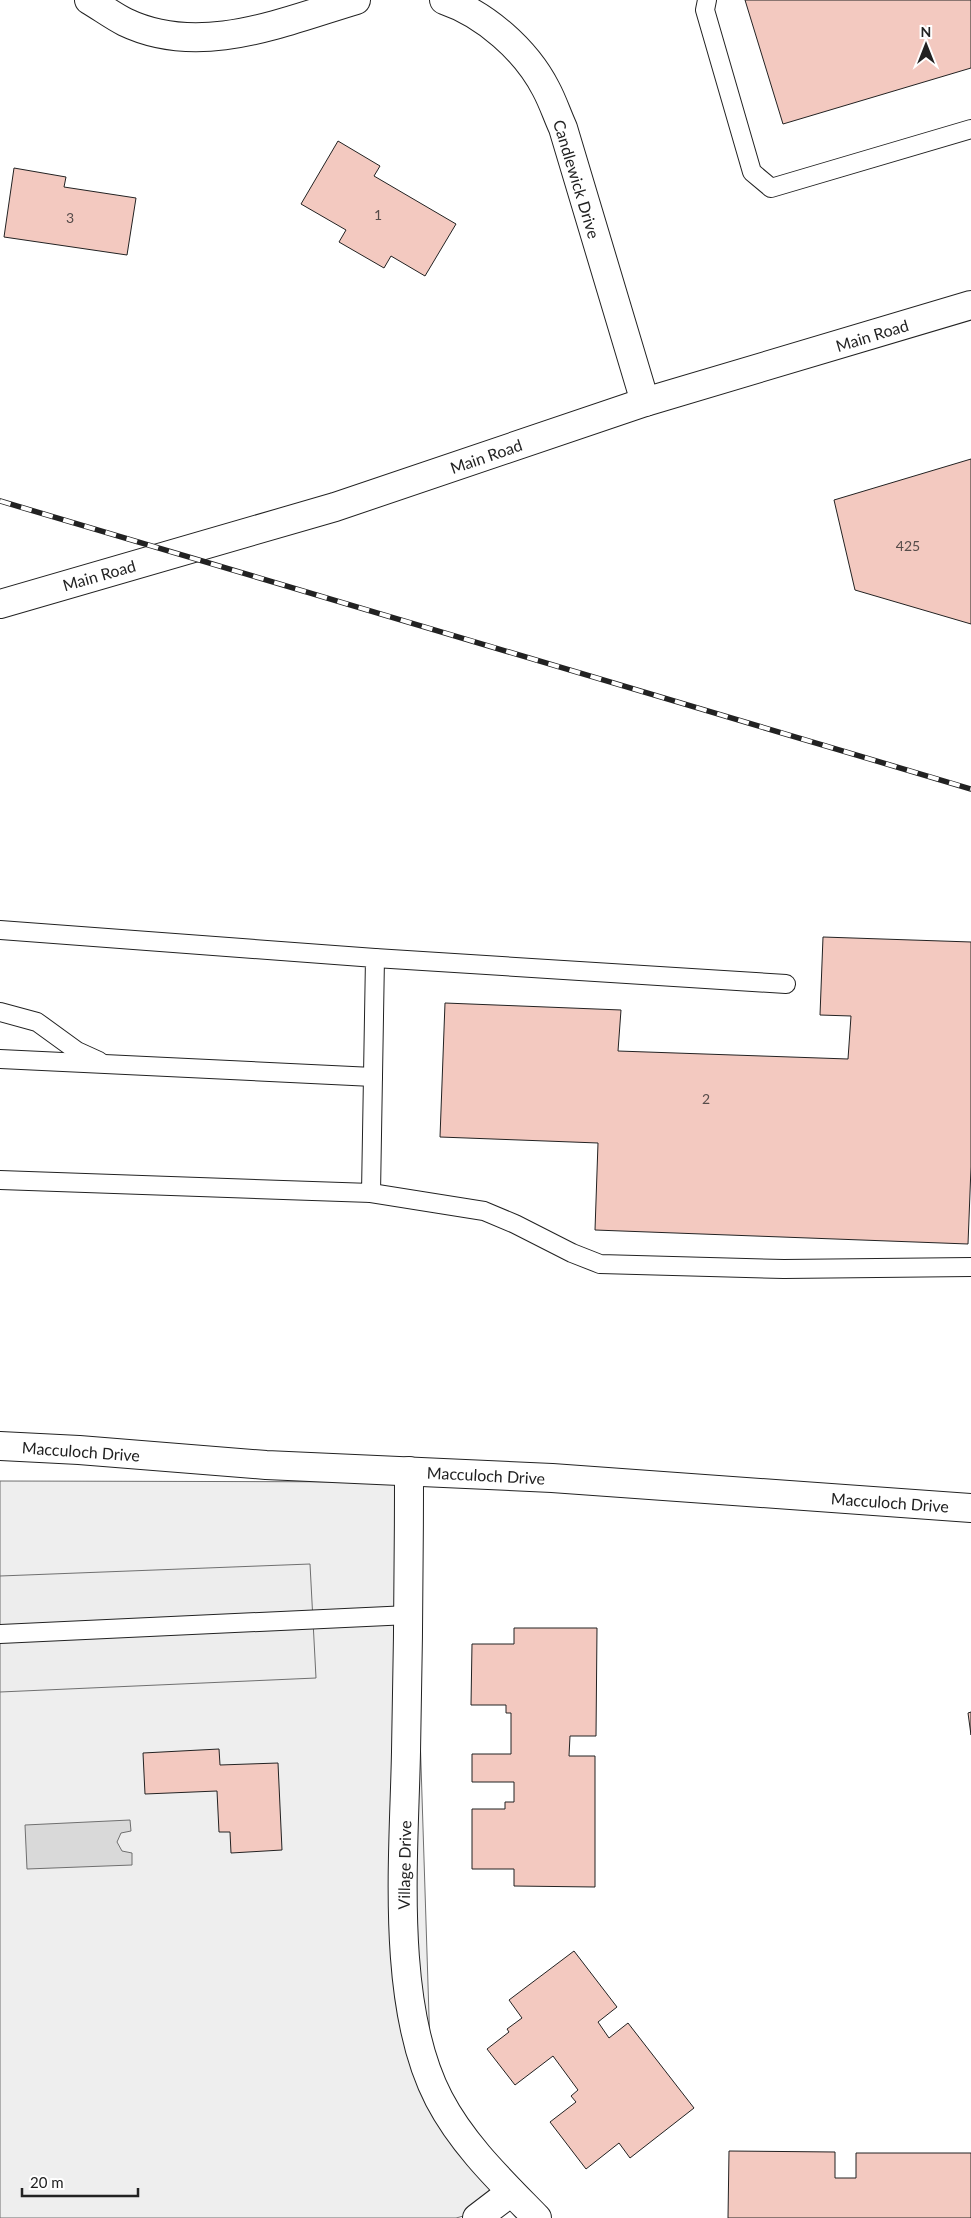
<svg xmlns="http://www.w3.org/2000/svg" width="971" height="2218" viewBox="0 0 971 2218" font-family="Lato,sans-serif">
	<style>
		.green { fill: #eee; stroke: #6f6f6f }
		.parking { fill: #ededed; stroke: #6f6f6f }
		.water { fill: #d9d9d9; stroke: #6f6f6f }
		.building { fill: #f3c9c0; stroke: #222 }
		.lines { fill: none; stroke-linecap: round; stroke-linejoin: round }
		.lane-casing { stroke: #222; stroke-width: 20 }
		.street-casing { stroke: #222; stroke-width: 30 }
		.primary-casing { stroke: #222; stroke-width: 30 }
		.lane { stroke: #fff; stroke-width: 18 }
		.street { stroke: #fff; stroke-width: 28 }
		.primary { stroke: #fff; stroke-width: 28 }
		.rail-casing { stroke: #222; stroke-width: 5.5 }
		.rail { stroke: #fff; stroke-width: 4; stroke-dasharray: 11; stroke-linecap: butt }
		.labels { text-anchor: middle; dominant-baseline: central; stroke-width: 4; stroke-linejoin: round; paint-order: stroke }
		.number-label { font-size: 14px; fill: #564c4a }
		.street-label { font-size: 16px; fill: #222; stroke: #fff }
	</style>
	<rect width="100%" height="100%" fill="#fff"/>
	<path class="green" d="M0,1481L412,1482L430,2047L501,2206L456,2218H0Z"/>
	<path class="parking" d="M310,1564L316,1678L0,1692V1576Z"/>
	<path class="water" d="M130,1820L131,1831L121,1833L117,1842L122,1851L132,1853V1865L27,1869L25,1825Z"/>
	<g class="building">
		<path d="M745,0H971V68L783,124Z"/>
		<path d="M338,141L380,166L374,176L456,224L425,276L391,256L384,268L339,242L346,230L301,204Z"/>
		<path d="M14,168L66,177L64,187L136,198L127,255L4,237Z"/>
		<path d="M971,459V624L855,590L834,500Z"/>
		<path d="M823,937L971,942V1167L968,1244L595,1230L598,1143L440,1137L445,1003L621,1010L618,1051L848,1059L851,1016L820,1015Z"/>
		<path d="M514,1628H597L596,1736H570L569,1756H595V1887L514,1886V1869H472V1809H505V1802H514V1782H472V1754H511V1713H506V1705H471L472,1644H514Z"/>
		<path d="M971,1712V1735L968,1713Z"/>
		<path d="M219,1749L220,1765L278,1763L282,1850L231,1853L230,1832H219L217,1791L145,1794L143,1753Z"/>
		<path d="M574,1951L617,2007L598,2022L609,2038L628,2023L694,2108L630,2158L619,2143L586,2169L550,2122L576,2102L571,2096L578,2090L553,2056L515,2085L487,2049L509,2032L507,2029L522,2018L509,2000Z"/>
		<path d="M729,2151L835,2152V2178H856V2153H971V2218H728Z"/>
	</g>
	<g class="lines">
		<g class="lane-casing">
			<g id="lane">
				<path d="M707,0L705,10L752,172L771,188L971,129"/>
				<path d="M0,930L375,958L371,1193L0,1180"/>
				<path d="M375,958L786,984"/>
				<path d="M0,1012L37,1022L77,1051L99,1061"/>
				<path d="M0,1059L373,1077"/>
				<path d="M371,1193L484,1211L515,1224L572,1253L600,1264L784,1269L971,1267"/>
				<path d="M0,1634L409,1615"/>
			</g>
		</g>
		<g class="street-casing">
			<g id="street">
				<path d="M89,0C101,7 113,16 125,22C200,58 282,22 356,0"/>
				<path d="M444,0C485,14 526,50 546,89C553,102 557,115 563,128L645,402"/>
				<path d="M0,1446L79,1450L266,1465L552,1478L971,1508"/>
				<path d="M409,1471C409,1565 408,1659 406,1752C404,1856 390,2005 439,2099C463,2145 501,2181 537,2218"/>
				<path d="M477,2218L511,2192"/>
			</g>
		</g>
		<g class="primary-casing">
			<path id="primary" d="M0,604L335,507L645,402L971,305"/>
		</g>
		<use href="#lane" class="lane"/>
		<use href="#street" class="street"/>
		<use href="#primary" class="primary"/>
		<g class="rail-casing">
			<path id="rail" d="M0,501L971,789"/>
		</g>
		<use href="#rail" class="rail"/>
	</g>
	<g class="labels">
		<g class="number-label">
			<text x="378" y="214">1</text>
			<text x="70" y="217">3</text>
			<text x="908" y="545">425</text>
			<text x="706" y="1098">2</text>
		</g>
		<g class="street-label">
			<text transform="translate(577 179) rotate(73)">Candlewick Drive</text>
			<text transform="translate(872 335) rotate(-17)">Main Road</text>
			<text transform="translate(486 456) rotate(-19)">Main Road</text>
			<text transform="translate(99 575) rotate(-16)">Main Road</text>
			<text transform="translate(81 1451) rotate(4)">Macculoch Drive</text>
			<text transform="translate(486 1475) rotate(3)">Macculoch Drive</text>
			<text transform="translate(890 1502) rotate(4)">Macculoch Drive</text>
			<text transform="translate(404 1865) rotate(-89)">Village Drive</text>
		</g>
	</g>
	<g transform="translate(926 45)" stroke="#ffffff" stroke-width="4" paint-order="stroke">
	<path d="M0-4L9 19L0 12L-9 19Z" fill="#222222"/>
	<text y="-8" font-size="14" font-weight="bold" text-anchor="middle" fill="#222222">N</text>
	</g>
	<path d="M22 2188v8h116v-8" fill="none" stroke="#222222" stroke-width="2.5"/>
	<text x="30" y="2188" font-size="15" fill="#222222" stroke="#ffffff" stroke-width="4" paint-order="stroke">20 m</text>
</svg>
